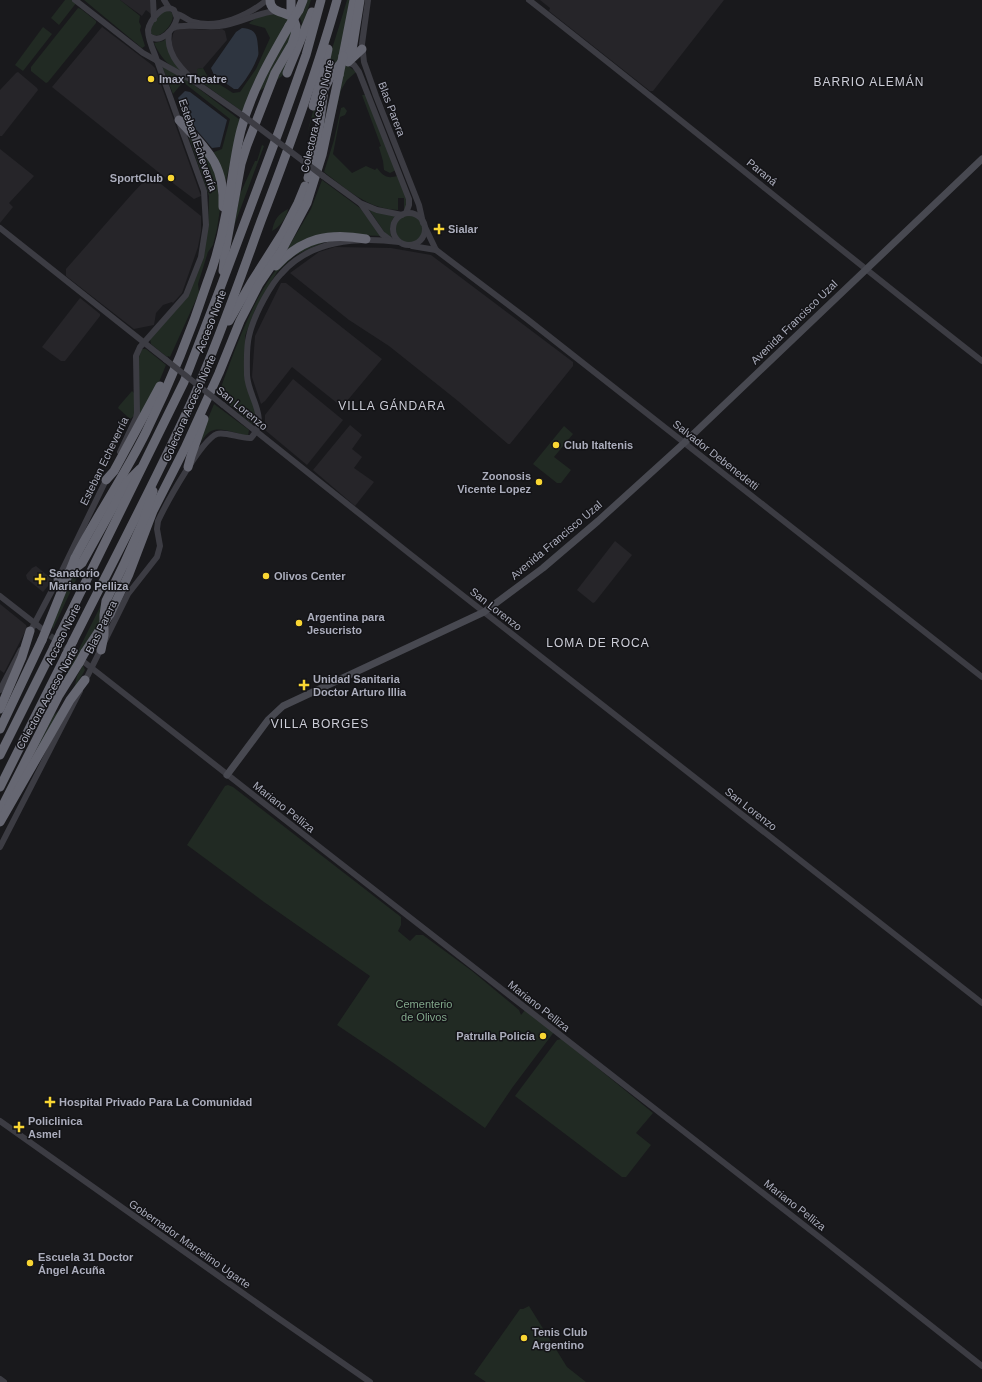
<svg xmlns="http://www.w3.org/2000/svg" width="982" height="1382" viewBox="0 0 982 1382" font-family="Helvetica,sans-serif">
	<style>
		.built { fill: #262529 }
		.green { fill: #212a23 }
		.water { fill: #2e3540 }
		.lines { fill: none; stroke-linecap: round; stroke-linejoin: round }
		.tertiary-tunnel { stroke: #36373c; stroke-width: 6; stroke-dasharray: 6 3; stroke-linecap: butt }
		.tertiary { stroke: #3c3c43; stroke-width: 6 }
		.secondary { stroke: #484951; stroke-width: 7 }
		.motorway { stroke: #666772; stroke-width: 9 }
		.tertiary-bridge { stroke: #3c3c43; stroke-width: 6 }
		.motorway-bridge { stroke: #666772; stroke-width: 9 }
		.poi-dot { fill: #f9d633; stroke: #141417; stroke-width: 1.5 }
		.labels { text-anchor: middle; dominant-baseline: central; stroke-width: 3; stroke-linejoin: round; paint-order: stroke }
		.poi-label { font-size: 11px; font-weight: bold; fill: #abadbc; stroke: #141417; text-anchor: start }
		.street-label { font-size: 11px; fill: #abadbc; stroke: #141417 }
		.park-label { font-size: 11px; fill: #81a78a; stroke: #141417 }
		.neighbourhood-label { font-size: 12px; letter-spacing: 1px; fill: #cccdd7; stroke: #141417 }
	</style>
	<rect width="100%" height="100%" fill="#19191c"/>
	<g class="built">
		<path d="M120,0H150L152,9L151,14L146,10L142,16Z"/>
		<path d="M540,0H724L653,91H650L549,11L550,8Z"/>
		<path d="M102,27L152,65L155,68L201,196L194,199L157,171L52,87Z"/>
		<path d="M180,28L206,30L222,29L225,31L227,40L203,68L198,69V80L182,66L177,60L171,45L173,34L175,30Z"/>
		<path d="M18,72L37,88L38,90L2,136H0V90L16,73Z"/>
		<path d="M0,149L34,176L9,203L13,207L0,223Z"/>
		<path d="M151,176L201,216V231L198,247L182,293L173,303L172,302L163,305L156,313L154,325L134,329L66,276V269L132,194L148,177Z"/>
		<path d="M335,247L391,248L431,255L573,362V366L510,444H508L458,401L389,346L349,320L290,273L319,252Z"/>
		<path d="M281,283H286L382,359L342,407L292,367L265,401L261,404L252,377L255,336Z"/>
		<path d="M80,298L100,314V316L65,361H61L42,347Z"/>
		<path d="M293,379L343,420L307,465L265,430V415Z"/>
		<path d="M350,425L362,435L352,449L362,457L354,468L374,482L355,506L313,470Z"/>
		<path d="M615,541L632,555L595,602L593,603L577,590Z"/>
		<path d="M36,566L53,580L43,592L27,579L26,575L32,568Z"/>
		<path d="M0,604L26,625L27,628L4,673L0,670Z"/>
	</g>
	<g class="green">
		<path d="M65,0H75L77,2L59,25L51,18Z"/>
		<path d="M84,0H120L140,16L139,22L141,26L140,30L145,46L142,48Z"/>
		<path d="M307,0H311L287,70L282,76L274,82L299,34L302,23L299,16Z"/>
		<path d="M347,0H350L339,59L330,69L318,99L317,119L311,121L307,134C318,89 334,45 347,0Z"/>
		<path d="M78,8L81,9L96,21V23L48,82L46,83L31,71V67Z"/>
		<path d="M165,10C166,11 170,11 171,12C179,18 159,45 150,32C152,24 157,15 165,10Z"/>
		<path d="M270,13H279L289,18L253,84L243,112L198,80L197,69L203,68L208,77L233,93L240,92L256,69L270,38L265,28L250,24L249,23L258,17Z"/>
		<path d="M293,26L292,39L276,62L264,88L258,92Z"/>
		<path d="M43,27L52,34L23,71L15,65Z"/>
		<path d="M167,38V44L187,75C169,65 163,62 154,43L163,41Z"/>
		<path d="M347,65L356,72L347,80L341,90L329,139L344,66Z"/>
		<path d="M162,66L190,82L240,120L225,185L214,155V152L222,149L230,119L183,82L173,94Z"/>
		<path d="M362,95H366L396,170L390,173L384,170L383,161L379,147L381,146Z"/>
		<path d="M344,107L347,111L345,115L340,117L333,154L352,173L366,166L375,170L377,168C383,176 387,179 397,176L408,203L404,210V198H398V210C367,209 347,189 324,172L334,140L341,108Z"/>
		<path d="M187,132L205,153L217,173L220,209L217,229L213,245L208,252L198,284L199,293L170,357L168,356L167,357L151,344L150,339L186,299L208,227L209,196Z"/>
		<path d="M262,145L264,146L234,226L240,194L255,161H257Z"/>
		<path d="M322,180L360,208L381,236L334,234L285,253L311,209Z"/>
		<path d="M368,208L395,216C389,224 389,230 392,239L385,233Z"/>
		<path d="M288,209C287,217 280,227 272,231C274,220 278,214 288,209Z"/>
		<circle cx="408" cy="229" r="16"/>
		<path d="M333,239L334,242H325L311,248L294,256L277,272L255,310L245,336V379L257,416V419L252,424L218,395C235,352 261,264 306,245C314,241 324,241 333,239Z"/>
		<path d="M142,349H146L166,365L154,394L138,418V360Z"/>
		<path d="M132,391L134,393V416L130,419L118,408L119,406Z"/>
		<path d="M214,404L249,430L248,436C239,434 219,426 211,431C204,435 200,444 195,450Z"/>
		<path d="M564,426L573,434L554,457L571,470L561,483H557L533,464Z"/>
		<path d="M82,567L53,629L52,626L70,576Z"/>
		<path d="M116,575L101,620L41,725Z"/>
		<path d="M83,665L85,670L16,789L54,715L62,708L75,685L77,676Z"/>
		<path d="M228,785L233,787L401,917V925L398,931L410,941L416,935H423L472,971L519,1010L521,1015L525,1010L554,1032L512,1088L485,1128L392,1062L337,1025L370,976L264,902L187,845L225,786Z"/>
		<path d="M562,1039L653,1113L636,1133L651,1145L626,1177H622L515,1096L557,1040Z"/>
		<path d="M529,1306L567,1367L586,1382H486L474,1374L520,1309H523Z"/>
	</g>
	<g class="water">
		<path d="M242,28C256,29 257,35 258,47C258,50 259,53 258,56C254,67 246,80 238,89H234L214,75L211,68L236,32Z"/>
		<path d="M185,91L190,92L227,120L220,147L212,148L189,121L178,98Z"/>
	</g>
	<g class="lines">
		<path class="tertiary-tunnel" d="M43,630L83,661"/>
		<g class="tertiary">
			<path d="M75,0L143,53L195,82L242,115"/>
			<path d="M153,0L154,19"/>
			<path d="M164,0L169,8"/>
			<path d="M368,0L362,44L364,62L376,96L419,205L423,223"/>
			<path d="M529,0C681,119 830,242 982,361"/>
			<path d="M176,14C183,15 187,20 193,22C219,29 247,16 267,0"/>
			<path d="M173,28C183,23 206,28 219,26C240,24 257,12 277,11"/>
			<path d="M169,32C166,52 178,65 191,78"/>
			<path d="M348,62L354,65L359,72L409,199V205L406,213"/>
			<path d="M323,176L360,203L377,210L402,215"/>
			<path d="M361,204L382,234L390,240"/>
			<circle cx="409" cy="229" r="16"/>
			<path d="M425,227L436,250L527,319L982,677"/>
			<path d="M0,228L166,360"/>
			<path d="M412,246L436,250"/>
			<path d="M223,405L410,554L982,1003"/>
			<path d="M120,452L136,418L137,413L136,356L140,347L186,295L201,257L206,225L204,191L155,55C152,48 148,38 148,30C150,20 163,3 174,10L177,18C174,29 161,45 149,36"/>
			<path d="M0,596L41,628"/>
			<path d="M29,634L58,579L107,478"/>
			<path d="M84,662L326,852L823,1240L982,1366"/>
			<path d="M84,683L128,594L157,557L160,546L157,529L158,521C166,504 201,440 217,434C225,431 241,439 251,438C270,417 248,398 247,375C247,363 246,348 249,336C252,323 258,310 264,299C269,290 274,281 281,274C310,240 358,237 399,242"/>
			<path d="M0,690L21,650"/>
			<path d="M0,847L80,691"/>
			<path d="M0,1121L278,1318L370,1382"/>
			<path d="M0,1379L4,1382"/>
		</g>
		<path class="secondary" d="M227,775L268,720L283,706L484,612L543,568L598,521L684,443L982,159"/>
		<g class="motorway">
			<path d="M270,0C270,13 285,11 293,18"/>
			<path d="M299,10L303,0"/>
			<path d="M343,56L354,0"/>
			<path d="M348,62L362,49"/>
			<path d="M287,73L312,12"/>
			<path d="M313,106L324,68L328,49"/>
			<path d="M179,120C206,149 225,163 223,207"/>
			<path d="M308,178L317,145L324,89L332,74L352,50L360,0"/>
			<path d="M276,266C302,238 329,232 366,239"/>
			<path d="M223,271L225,252L241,164L247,145L275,73L292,44L295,35L296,26L291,12V0"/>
			<path d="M229,321L251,283L282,234L298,203L305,186"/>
			<path d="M188,467L191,456L204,419"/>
			<path d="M106,480L114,471L160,386"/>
			<path d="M75,558C97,515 125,475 146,432C170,383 191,332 208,280C216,259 222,236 226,213C232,185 234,157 241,130C251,92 270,59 289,26"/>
			<path d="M58,579L77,567L82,563L127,482L140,469"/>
			<path d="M110,614L129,574L153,511L185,448L219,373L240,321L259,284L282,250L307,203L322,155L339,75"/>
			<path d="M61,632L184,382L221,286L280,128L306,55L321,0"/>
			<path d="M73,641C114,559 158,477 195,394C220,337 240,279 261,221C289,148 316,75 337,0"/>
			<path d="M101,650L104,635V615L106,601L124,564L144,519L153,491"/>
			<path d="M85,652L99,631"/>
			<path d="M0,709L22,657L30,631"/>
			<path d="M0,729L42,640"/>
			<path d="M0,755L54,647"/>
			<path d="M0,787L66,655"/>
			<path d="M0,811L59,695L79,663"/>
			<path d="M0,822L70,700L85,680"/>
		</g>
		<g class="tertiary-bridge">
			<path d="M242,115L323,176"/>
			<path d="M166,360L223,405"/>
		</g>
		<g class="motorway-bridge">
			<path d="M289,26L299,10"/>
			<path d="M339,75L343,56"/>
			<path d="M99,631L110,614"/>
			<path d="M42,640L75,558"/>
			<path d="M54,647L61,632"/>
			<path d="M66,655L73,641"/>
			<path d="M79,663L85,652"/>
		</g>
	</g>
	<g class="poi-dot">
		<circle cx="151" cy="79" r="4"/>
		<circle cx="171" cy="178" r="4"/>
		<path d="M437 223h4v4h4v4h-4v4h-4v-4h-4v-4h4z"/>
		<circle cx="556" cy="445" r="4"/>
		<circle cx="539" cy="482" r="4"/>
		<circle cx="266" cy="576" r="4"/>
		<path d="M38 573h4v4h4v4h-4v4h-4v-4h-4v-4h4z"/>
		<circle cx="299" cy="623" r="4"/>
		<path d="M302 679h4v4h4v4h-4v4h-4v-4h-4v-4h4z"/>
		<circle cx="543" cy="1036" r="4"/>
		<path d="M48 1096h4v4h4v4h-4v4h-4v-4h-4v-4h4z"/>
		<path d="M17 1121h4v4h4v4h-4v4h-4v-4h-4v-4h4z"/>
		<circle cx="30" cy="1263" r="4"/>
		<circle cx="524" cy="1338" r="4"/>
	</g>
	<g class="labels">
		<g class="poi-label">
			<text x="159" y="79">Imax Theatre</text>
			<text x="163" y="178" text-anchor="end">SportClub</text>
			<text x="448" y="229">Sialar</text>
			<text x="564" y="445">Club Italtenis</text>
			<text x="531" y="476" text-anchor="end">Zoonosis<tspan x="531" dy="13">Vicente Lopez</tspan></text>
			<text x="49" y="573">Sanatorio<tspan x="49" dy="13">Mariano Pelliza</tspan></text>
			<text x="274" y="576">Olivos Center</text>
			<text x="307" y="617">Argentina para<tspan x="307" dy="13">Jesucristo</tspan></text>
			<text x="313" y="679">Unidad Sanitaria<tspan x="313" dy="13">Doctor Arturo Illia</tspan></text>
			<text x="535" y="1036" text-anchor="end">Patrulla Policía</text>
			<text x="59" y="1102">Hospital Privado Para La Comunidad</text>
			<text x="28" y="1121">Policlinica<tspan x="28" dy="13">Asmel</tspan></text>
			<text x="38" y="1257">Escuela 31 Doctor<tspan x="38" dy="13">Ángel Acuña</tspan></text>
			<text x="532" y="1332">Tenis Club<tspan x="532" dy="13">Argentino</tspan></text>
		</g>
		<g class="street-label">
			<text transform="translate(392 109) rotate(69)">Blas Parera</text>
			<text transform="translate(317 116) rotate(-77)">Colectora Acceso Norte</text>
			<text transform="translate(198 145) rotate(71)">Esteban Echeverría</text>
			<text transform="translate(762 172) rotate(39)">Paraná</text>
			<text transform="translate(211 321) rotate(-69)">Acceso Norte</text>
			<text transform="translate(794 322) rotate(-44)">Avenida Francisco Uzal</text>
			<text transform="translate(189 408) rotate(-66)">Colectora Acceso Norte</text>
			<text transform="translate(242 408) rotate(39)">San Lorenzo</text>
			<text transform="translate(716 455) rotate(38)">Salvador Debenedetti</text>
			<text transform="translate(104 461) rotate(-64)">Esteban Echeverría</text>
			<text transform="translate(556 540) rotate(-40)">Avenida Francisco Uzal</text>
			<text transform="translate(496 609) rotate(38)">San Lorenzo</text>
			<text transform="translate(101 627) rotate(-64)">Blas Parera</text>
			<text transform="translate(63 634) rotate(-64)">Acceso Norte</text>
			<text transform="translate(47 698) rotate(-61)">Colectora Acceso Norte</text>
			<text transform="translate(284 807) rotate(38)">Mariano Pelliza</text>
			<text transform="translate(751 809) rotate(38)">San Lorenzo</text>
			<text transform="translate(539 1006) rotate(38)">Mariano Pelliza</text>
			<text transform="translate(795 1205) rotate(38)">Mariano Pelliza</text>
			<text transform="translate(190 1244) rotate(35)">Gobernador Marcelino Ugarte</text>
		</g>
		<g class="park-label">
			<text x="424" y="1004">Cementerio<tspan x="424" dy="13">de Olivos</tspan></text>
		</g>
		<g class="neighbourhood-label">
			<text x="869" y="82">BARRIO ALEMÁN</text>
			<text x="392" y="406">VILLA GÁNDARA</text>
			<text x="598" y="643">LOMA DE ROCA</text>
			<text x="320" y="724">VILLA BORGES</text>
		</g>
	</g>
</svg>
